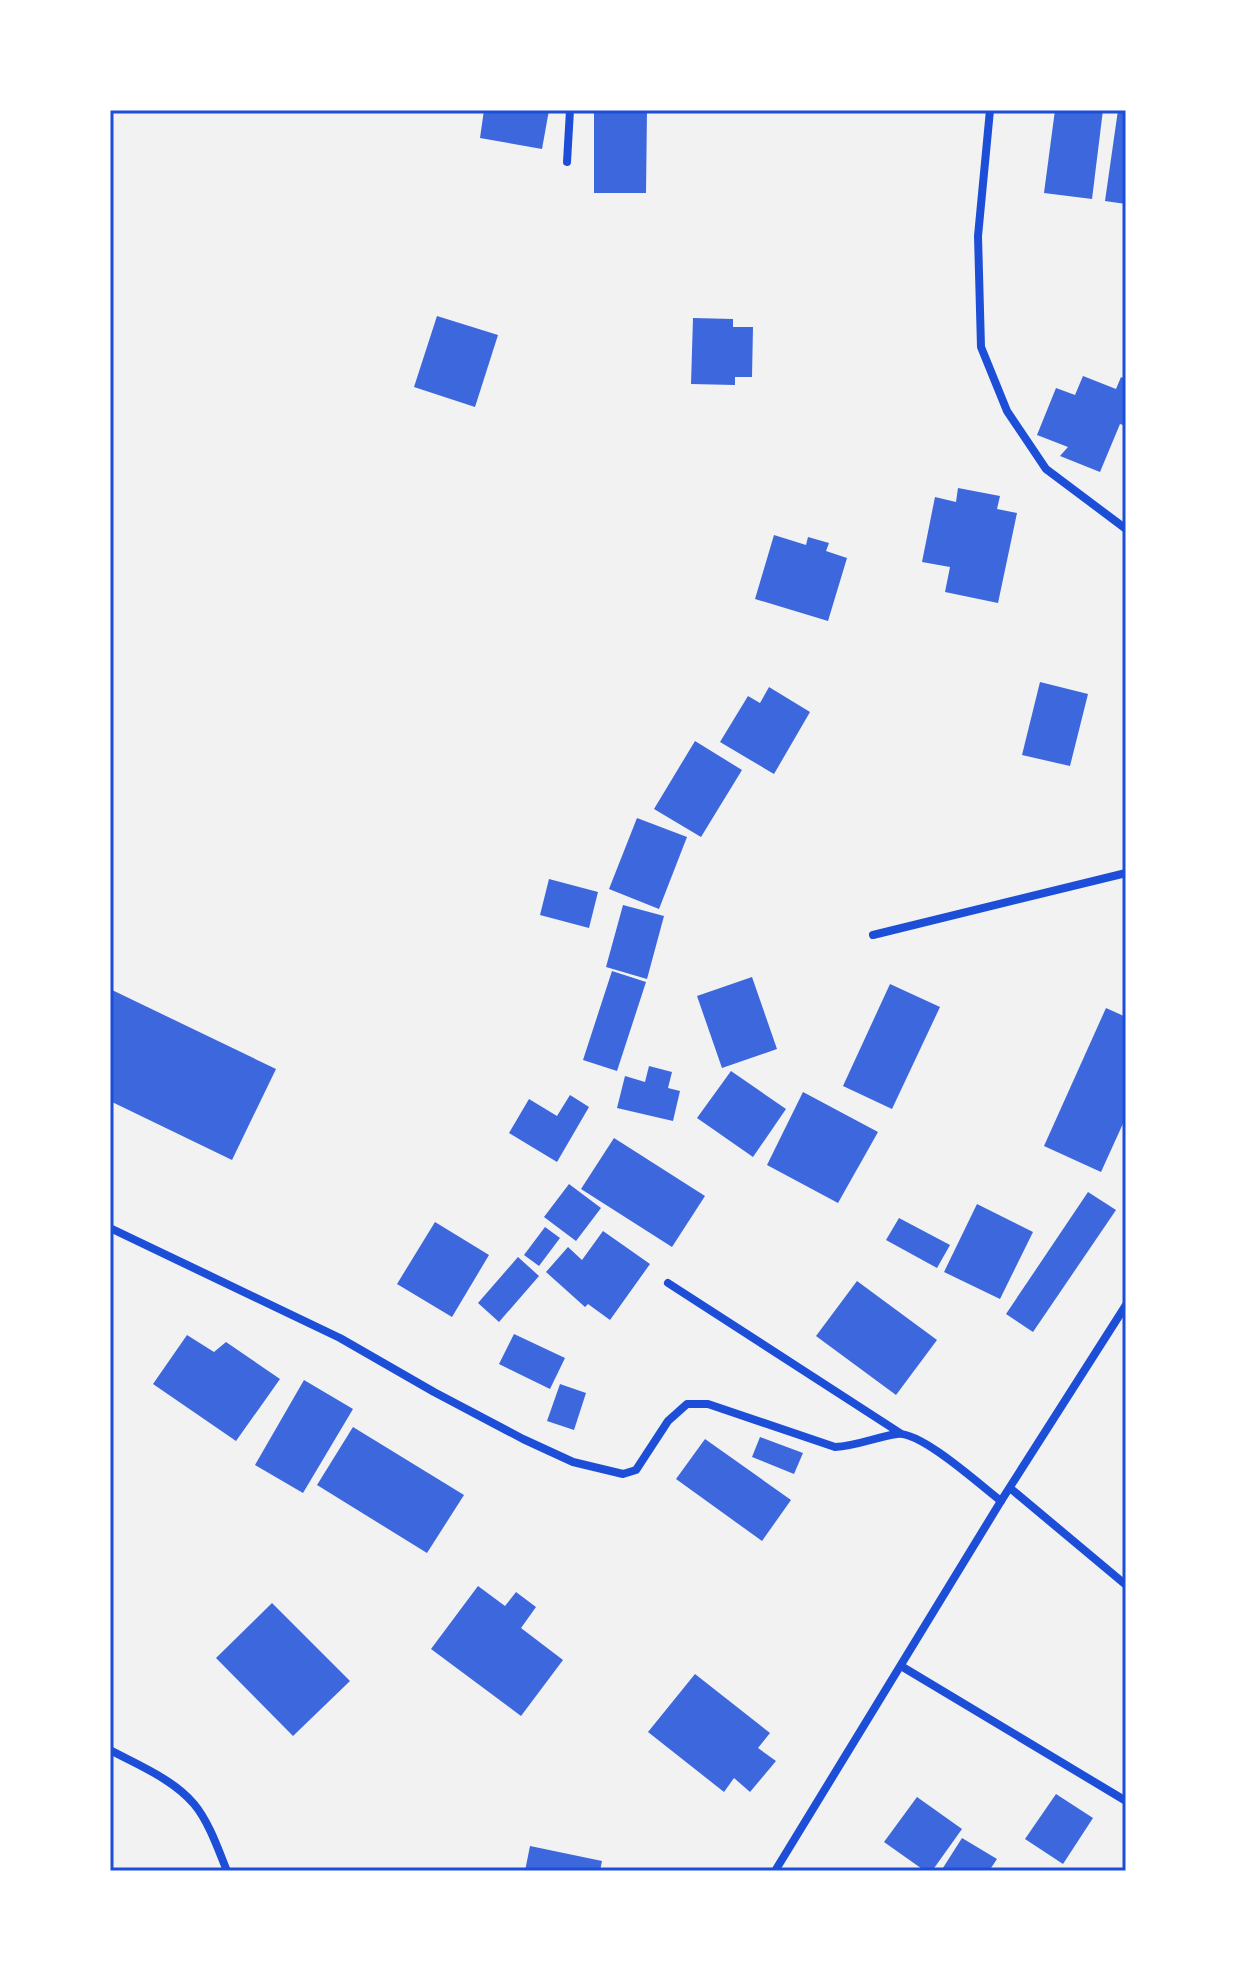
<svg xmlns="http://www.w3.org/2000/svg" width="1236" height="1981" viewBox="0 0 1236 1981" font-family="Helvetica,sans-serif">
	<style>
		.building { fill: #3d67dc }
		.lines { fill: none; stroke-linecap: round; stroke-linejoin: round }
		.minor { stroke: #1d4ed8; stroke-width: 8 }
		.neatline { fill: none; stroke: #1d4ed8; stroke-width: 3 }
	</style>
	<rect width="100%" height="100%" fill="#f2f2f2"/>
	<g class="building">
		<path d="M484,110H549L542,149L480,138Z"/>
		<path d="M594,110H647L646,193H594Z"/>
		<path d="M1055,110H1103L1092,199L1044,193Z"/>
		<path d="M1118,110L1126,112V204L1105,201Z"/>
		<path d="M437,316L498,335L475,407L414,387Z"/>
		<path d="M693,318L733,319V327H753L752,377H735V385L691,384Z"/>
		<path d="M1083,376L1116,389L1121,377L1126,379V426L1120,424L1100,472L1060,456L1068,447L1037,435L1056,388L1075,395Z"/>
		<path d="M958,488L1000,496L997,509L1017,513L998,603L945,592L950,567L922,562L935,497L956,502Z"/>
		<path d="M774,535L806,545L808,537L829,543L826,551L847,558L828,621L755,599Z"/>
		<path d="M1040,682L1088,694L1070,766L1022,755Z"/>
		<path d="M769,687L810,712L774,774L720,742L748,696L760,703Z"/>
		<path d="M695,741L742,770L701,837L654,809Z"/>
		<path d="M637,818L687,837L659,909L609,889Z"/>
		<path d="M549,879L598,892L589,928L540,915Z"/>
		<path d="M623,905L664,916L647,979L606,967Z"/>
		<path d="M612,971L646,982L617,1071L583,1060Z"/>
		<path d="M752,977L777,1049L722,1068L697,996Z"/>
		<path d="M890,984L940,1007L892,1109L843,1086Z"/>
		<path d="M110,989L276,1069L232,1160L110,1101Z"/>
		<path d="M1106,1008L1126,1017V1117L1101,1172L1044,1146Z"/>
		<path d="M649,1066L672,1072L668,1088L680,1091L673,1121L617,1108L625,1076L645,1082Z"/>
		<path d="M731,1071L786,1109L753,1157L697,1118Z"/>
		<path d="M803,1092L878,1132L838,1203L767,1165Z"/>
		<path d="M570,1095L589,1107L557,1162L509,1133L529,1099L557,1116Z"/>
		<path d="M614,1138L705,1196L672,1247L581,1189Z"/>
		<path d="M569,1184L601,1208L576,1241L544,1217Z"/>
		<path d="M1088,1192L1116,1210L1033,1332L1006,1314Z"/>
		<path d="M977,1204L1033,1232L1000,1299L944,1272Z"/>
		<path d="M899,1218L950,1245L937,1268L886,1240Z"/>
		<path d="M435,1222L489,1255L452,1317L397,1284Z"/>
		<path d="M545,1227L560,1238L539,1266L524,1255Z"/>
		<path d="M603,1231L650,1264L610,1320L588,1304L585,1307L546,1272L568,1247L582,1260Z"/>
		<path d="M518,1257L539,1276L499,1322L478,1303Z"/>
		<path d="M857,1281L937,1340L896,1395L816,1336Z"/>
		<path d="M514,1334L565,1358L550,1389L499,1364Z"/>
		<path d="M187,1335L214,1352L226,1342L280,1379L236,1441L153,1384Z"/>
		<path d="M304,1380L353,1409L303,1493L255,1465Z"/>
		<path d="M560,1384L586,1393L574,1430L547,1421Z"/>
		<path d="M353,1427L464,1495L427,1553L317,1485Z"/>
		<path d="M760,1437L803,1453L794,1474L752,1457Z"/>
		<path d="M705,1439L791,1500L762,1541L676,1479Z"/>
		<path d="M478,1586L505,1606L516,1592L536,1607L521,1628L563,1660L521,1716L431,1649Z"/>
		<path d="M272,1603L350,1681L293,1736L216,1658Z"/>
		<path d="M695,1674L770,1733L758,1748L776,1761L750,1792L734,1778L724,1792L648,1732Z"/>
		<path d="M1056,1794L1093,1818L1063,1864L1025,1839Z"/>
		<path d="M917,1797L962,1829L932,1871H925L884,1842Z"/>
		<path d="M962,1838L997,1859L989,1871H941Z"/>
		<path d="M530,1846L602,1861L600,1871H525Z"/>
	</g>
	<g class="lines">
		<g class="minor">
			<path d="M990,110L978,236L981,347L1007,411L1046,469L1126,529"/>
			<path d="M567,162L570,110"/>
			<path d="M873,935L1126,873"/>
			<path d="M110,1228L340,1338L434,1392L523,1439L573,1462L623,1474L636,1470L668,1421L687,1404H708L835,1447C857,1446 876,1437 897,1434C921,1431 980,1485 1001,1501"/>
			<path d="M668,1283L900,1433"/>
			<path d="M1010,1488L1126,1585"/>
			<path d="M901,1666L1126,1801"/>
			<path d="M110,1750C138,1765 173,1779 194,1804C209,1822 218,1849 227,1871"/>
			<path d="M775,1871L1001,1501L1126,1305"/>
		</g>
	</g>
	<rect width="1236" height="1981" fill="none" stroke="#ffffff" stroke-width="224"/>
	<rect x="112" y="112" width="1012" height="1757" class="neatline"/>
</svg>
